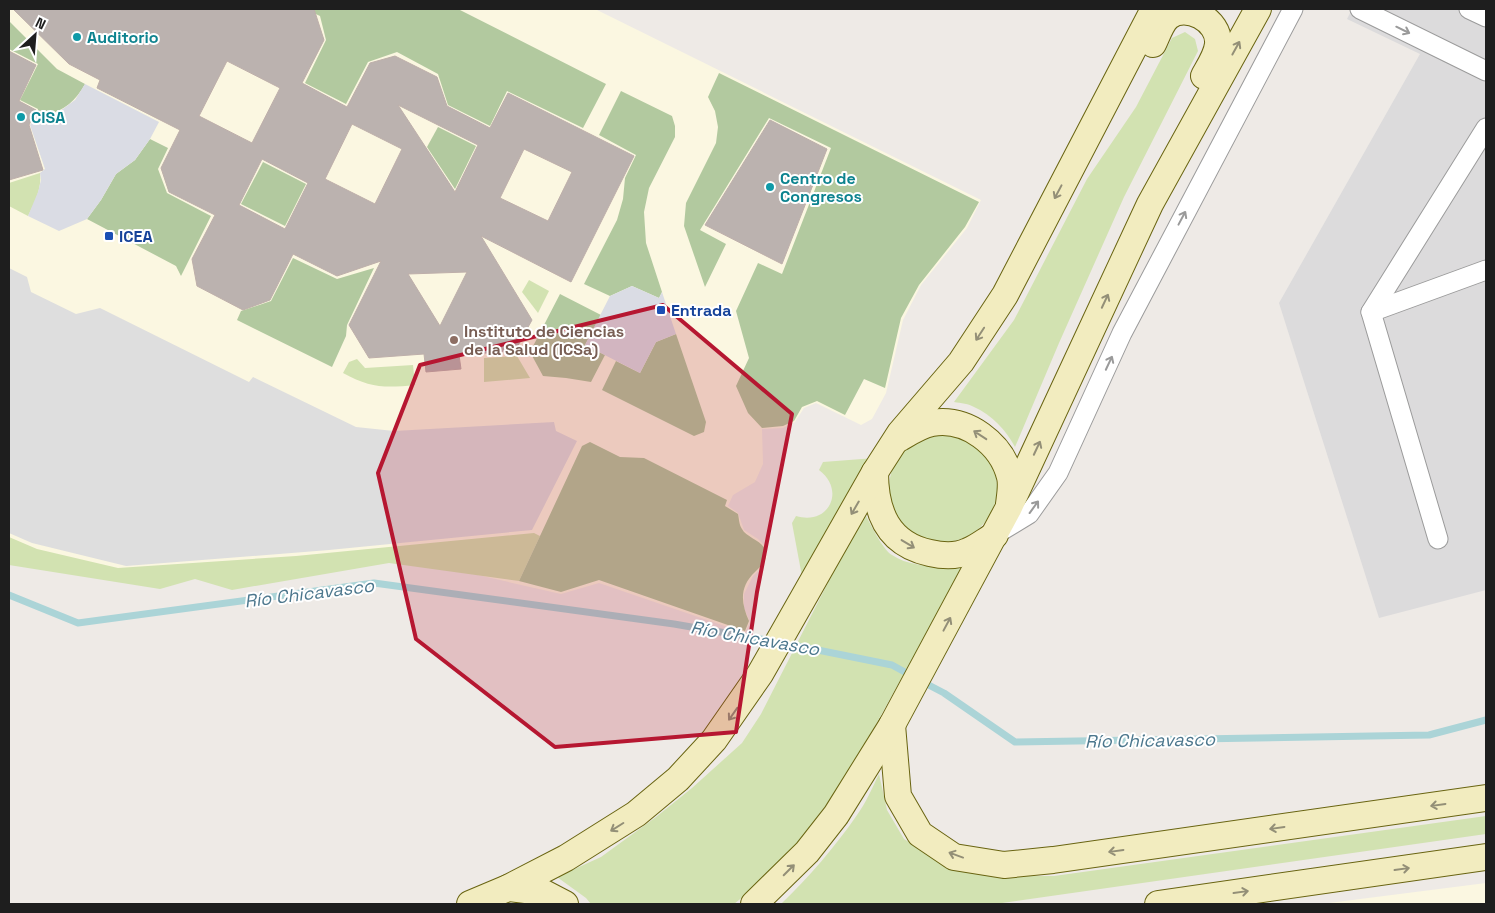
<svg xmlns="http://www.w3.org/2000/svg" width="1495" height="913" viewBox="0 0 1495 913" font-family="'Space Grotesk',sans-serif">
	<style>
		.residential { fill: #dcdbdc }
		.education { fill: #fbf7e1 }
		.grass { fill: #d2e2b1 }
		.forest { fill: #b2c99f }
		.parking { fill: #dedede }
		.plaza { fill: #dadce4 }
		.lines { fill: none; stroke-linecap: round; stroke-linejoin: round }
		.stream { stroke: #abd4d7; stroke-width: 7 }
		.building { fill: #bbb2af; stroke: #beafaa; fill-rule: evenodd }
		.street-casing { stroke: #9b9b9b; stroke-width: 21 }
		.secondary-casing { stroke: #696411; stroke-width: 28 }
		.street { stroke: #fff; stroke-width: 19 }
		.secondary { stroke: #f2ecbf; stroke-width: 26 }
		.oneway { stroke: #9a9a9a }
		.oneway2 { stroke: #938f77 }
		.marked { fill: #b61731; fill-opacity: 0.2; stroke: #b61731; stroke-width: 4; stroke-linejoin: round }
		.culture-dot { fill: #0f9aa8; stroke: #fff; stroke-width: 2 }
		.transit-dot { fill: #1a4fb4; stroke: #fff; stroke-width: 2 }
		.education-dot { fill: #8d6e63; stroke: #fff; stroke-width: 2 }
		.labels { text-anchor: middle; dominant-baseline: central; stroke-width: 4; stroke-linejoin: round; paint-order: stroke }
		.culture-label { font-size: 16px; font-weight: bold; fill: #0d838f; stroke: #fff; text-anchor: start }
		.transit-label { font-size: 16px; font-weight: bold; fill: #164399; stroke: #fff; text-anchor: start }
		.education-label { font-size: 16px; font-weight: bold; fill: #785e54; stroke: #fff; text-anchor: start }
		.water-label { font-size: 18px; font-style: italic; fill: #4c778d; stroke: #fff }
	</style>
	<rect width="100%" height="100%" fill="#eeeae6"/>
	<path class="residential" d="M1352,9H1486V590L1379,618L1279,303L1420,54L1347,19Z"/>
	<g class="education">
		<path d="M9,9H595L981,200L967,228L921,285L903,320L886,393L872,419L861,425L816,403L804,408L795,422L783,428L762,429L763,464L755,482L733,495L728,506L738,513L744,530L758,539L765,546L767,557L762,567L753,576L744,594V608L750,622L745,633L599,583L561,594L390,555L195,570L157,580L9,556Z"/>
		<path d="M1486,883V904H1321Z"/>
	</g>
	<g class="grass">
		<path d="M1185,32L1195,39L1198,51L1124,197L1059,343L1015,447C1006,430 992,415 974,407C969,404 961,403 954,402L1014,320L1087,179L1136,107L1172,38Z"/>
		<path d="M40,173C42,188 35,202 28,216L9,206V183Z"/>
		<path d="M529,280L549,291L538,313L522,292Z"/>
		<path d="M517,356L530,378L484,382V358Z"/>
		<path d="M357,359L365,368L413,365L415,385C385,388 370,388 343,373L349,362Z"/>
		<circle cx="943" cy="488" r="54"/>
		<path d="M875,458L804,587L792,523L796,516C829,526 846,490 819,470L823,462Z"/>
		<path d="M864,512C870,523 882,549 892,555C913,569 942,566 965,566C942,606 919,647 896,688C853,767 807,848 734,904H591L586,898L557,877L601,857L656,817L692,788L742,743L761,714Z"/>
		<path d="M534,533L540,536L519,581L389,563L232,590L195,579L160,589L9,565V537L37,549L118,568L296,556Z"/>
		<path d="M879,774L887,810L904,839L949,867L996,876H1054L1486,816V834L995,904H781C809,877 835,847 857,815C866,803 872,788 879,774Z"/>
	</g>
	<g class="forest">
		<path d="M305,9H458L606,84L583,128L507,91L490,126L448,105L438,74L397,52L368,62L346,104L305,83L326,40L320,16Z"/>
		<path d="M9,21L57,69L85,84C76,101 64,110 46,116L38,112V109L20,100L38,64L9,49Z"/>
		<path d="M719,73L979,202L965,227L919,285L901,318L885,388L864,379L845,415L817,401L802,407L794,421L783,426L762,428L748,413L736,386L749,358L736,311L758,263L782,274L831,148L769,118L700,230L726,244L705,287L684,226L686,203L716,143L718,127L715,111L708,97Z"/>
		<path d="M621,91L672,116L675,126V137L649,188L644,212L646,243L662,292L659,298L632,286L610,296L584,284L617,220L623,199L625,178L636,155L599,135Z"/>
		<path d="M438,127L476,146L455,189L427,147Z"/>
		<path d="M150,139L168,148L158,169L167,193L211,216L181,276L176,266L87,219L101,200L116,174L135,160Z"/>
		<path d="M263,162L306,184L285,226L241,204Z"/>
		<path d="M293,258L337,279L374,268L347,325L346,336L332,367L237,320L241,311L271,301Z"/>
		<path d="M560,294L601,315L585,345L605,355L591,382L566,378L543,376L530,352Z"/>
		<path d="M676,334L706,422L704,432L694,436L602,390L616,361L640,373L656,342Z"/>
		<path d="M590,442L620,457L644,458L727,500L725,506L738,514C739,518 739,525 742,529C747,539 768,541 766,557C765,563 759,568 755,572C739,587 741,603 749,621L745,631L599,580L561,592L519,581L582,446Z"/>
	</g>
	<path class="parking" d="M9,268L27,277L31,292L76,314L100,308L249,382L253,377L356,427L394,431L554,422L556,431L577,441L532,530L329,550L126,566L32,543L9,533Z"/>
	<g class="plaza">
		<path d="M85,84L159,122L150,139L135,160L116,174L101,200L87,219L59,231L28,216L38,192L41,180L40,173L45,169L30,125L38,112L46,116L60,111L75,100Z"/>
		<path d="M632,286L659,298L662,292L676,334L656,342L640,373L585,345L610,296Z"/>
	</g>
	<g class="lines">
		<g class="stream">
			<path d="M9,595L78,623L374,583L674,624L772,641"/>
			<path d="M783,643L892,665L912,676"/>
			<path d="M921,681L944,693L1015,742L1429,735L1486,720"/>
		</g>
	</g>
	<g class="building">
		<path d="M13,9H314L324,40L302,83L347,107L370,63L395,56L437,77L447,106L490,128L508,93L634,156L571,282L481,236L532,320L515,351L459,355L461,369L426,372L424,354L369,358L349,325L381,261L337,276L293,254L270,300L243,310L197,286L192,259L215,215L169,192L161,168L180,130L97,88L100,80L69,64ZM227,61L280,88L252,143L199,116ZM398,105L478,145L455,192ZM352,124L402,149L375,204L325,179ZM524,149L572,172L548,221L500,198ZM262,159L308,183L285,229L239,205ZM467,272L440,326L408,274Z"/>
		<path d="M9,51L36,65L19,101L36,110L29,125L43,170L9,180Z"/>
		<path d="M770,120L827,149L782,264L705,225Z"/>
	</g>
	<g class="lines">
		<g class="street-casing">
			<g id="street">
				<path d="M1360,9L1486,71"/>
				<path d="M1469,9L1486,17"/>
				<path d="M1371,312L1486,270"/>
				<path d="M996,534L1029,514L1058,473L1122,333L1293,9"/>
				<path d="M1438,539L1371,312L1486,128"/>
			</g>
		</g>
		<g class="secondary-casing">
			<g id="secondary">
				<path d="M1153,44C1157,36 1161,23 1168,17C1186,2 1220,20 1218,44C1217,55 1209,67 1204,76"/>
				<path d="M900,438C910,432 921,425 932,423C967,417 1002,444 1010,477C1012,485 1010,496 1009,504"/>
				<path d="M875,472C875,512 888,544 930,553C943,556 956,557 968,551C978,547 986,540 995,535"/>
				<path d="M892,725L898,796L920,834L954,857L1004,865L1053,860L1486,798"/>
				<path d="M508,888L542,892L565,904"/>
				<path d="M470,904L508,888L566,858L636,814L678,779L714,740L760,674L875,472L900,433L961,362L1005,295L1154,9"/>
				<path d="M754,904L807,852L836,815L892,725L1009,507L1150,204L1258,9"/>
				<path d="M1158,904L1486,857"/>
			</g>
		</g>
		<use href="#street" class="street"/>
		<use href="#secondary" class="secondary"/>
	</g>
	<defs><path id="oneway-shaft" d="M-6 0H5M1.5-3L5.5 0L1.5 3" fill="none" stroke-width="1.6" stroke-linecap="round" stroke-linejoin="round" transform="scale(1.25)"/></defs>
	<g class="oneway">
		<use href="#oneway-shaft" transform="translate(1403 30) rotate(26)"/>
		<use href="#oneway-shaft" transform="translate(1182 218) rotate(-62)"/>
		<use href="#oneway-shaft" transform="translate(1109 363) rotate(-65)"/>
		<use href="#oneway-shaft" transform="translate(1034 507) rotate(-54)"/>
	</g>
	<g class="oneway2">
		<use href="#oneway-shaft" transform="translate(1236 48) rotate(-61)"/>
		<use href="#oneway-shaft" transform="translate(1058 192) rotate(118)"/>
		<use href="#oneway-shaft" transform="translate(1105 301) rotate(-65)"/>
		<use href="#oneway-shaft" transform="translate(980 334) rotate(123)"/>
		<use href="#oneway-shaft" transform="translate(980 435) rotate(-147)"/>
		<use href="#oneway-shaft" transform="translate(1037 448) rotate(-65)"/>
		<use href="#oneway-shaft" transform="translate(855 508) rotate(120)"/>
		<use href="#oneway-shaft" transform="translate(908 544) rotate(31)"/>
		<use href="#oneway-shaft" transform="translate(947 624) rotate(-62)"/>
		<use href="#oneway-shaft" transform="translate(733 714) rotate(125)"/>
		<use href="#oneway-shaft" transform="translate(1438 805) rotate(172)"/>
		<use href="#oneway-shaft" transform="translate(617 827) rotate(148)"/>
		<use href="#oneway-shaft" transform="translate(1277 828) rotate(172)"/>
		<use href="#oneway-shaft" transform="translate(1116 851) rotate(172)"/>
		<use href="#oneway-shaft" transform="translate(956 855) rotate(-160)"/>
		<use href="#oneway-shaft" transform="translate(1402 869) rotate(-8)"/>
		<use href="#oneway-shaft" transform="translate(789 870) rotate(-45)"/>
		<use href="#oneway-shaft" transform="translate(1241 892) rotate(-8)"/>
	</g>
	<path class="marked" d="M663,305L792,414L757,592L736,732L555,747L416,639L378,473L420,365Z"/>
	<g class="culture-dot">
		<circle cx="77" cy="37" r="5"/>
		<circle cx="21" cy="117" r="5"/>
		<circle cx="770" cy="187" r="5"/>
	</g>
	<g class="transit-dot">
		<rect x="104" y="231" width="10" height="10" rx="2.5"/>
		<rect x="656" y="305" width="10" height="10" rx="2.5"/>
	</g>
	<circle class="education-dot" cx="454" cy="340" r="5"/>
	<g class="labels">
		<g class="culture-label">
			<text x="87" y="37">Auditorio</text>
			<text x="31" y="117">CISA</text>
			<text x="780" y="178">Centro de<tspan x="780" dy="18">Congresos</tspan></text>
		</g>
		<g class="transit-label">
			<text x="119" y="236">ICEA</text>
			<text x="671" y="310">Entrada</text>
		</g>
		<g class="education-label">
			<text x="464" y="331">Instituto de Ciencias<tspan x="464" dy="18">de la Salud (ICSa)</tspan></text>
		</g>
		<g class="water-label">
			<text transform="translate(309 593) rotate(-7)">Río Chicavasco</text>
			<text transform="translate(755 638) rotate(10)">Río Chicavasco</text>
			<text transform="translate(1150 740) rotate(-1)">Río Chicavasco</text>
		</g>
	</g>
	<rect width="1495" height="913" fill="none" stroke="#1e1e1e" stroke-width="20"/>
	<g transform="translate(35 35) rotate(26)" stroke="#ffffff" stroke-width="4" paint-order="stroke">
	<path d="M0-4L9 19L0 12L-9 19Z" fill="#1e1e1e"/>
	<text y="-8" font-size="14" font-weight="bold" text-anchor="middle" fill="#1e1e1e">N</text>
	</g>
</svg>
